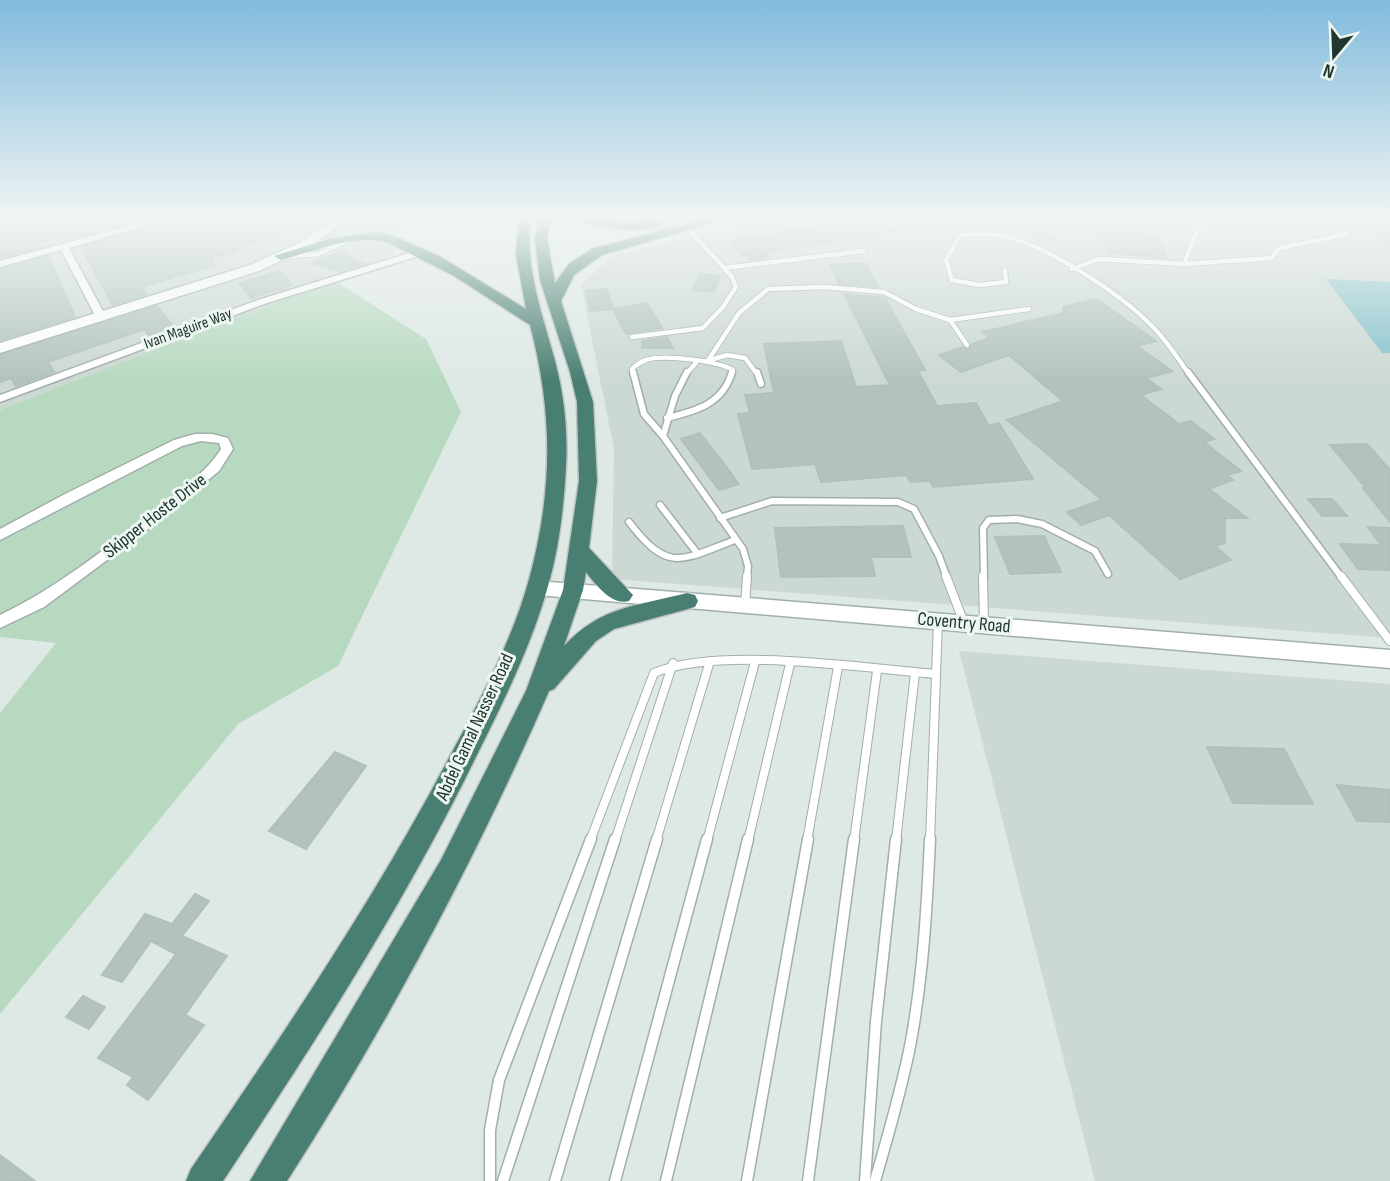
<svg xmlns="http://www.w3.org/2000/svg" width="1390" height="1181" viewBox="0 0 1390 1181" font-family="'Sofia Sans Condensed',sans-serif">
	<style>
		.built { fill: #ccd8d2 }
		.green { fill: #b7d9c0 }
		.water { fill: #88c2cc }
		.building { fill: #b3c3bc; stroke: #b1c1ba; stroke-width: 2 }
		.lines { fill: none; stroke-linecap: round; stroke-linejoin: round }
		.service-far3-casing { stroke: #a1afab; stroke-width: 6 }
		.service-far2-casing { stroke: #a1afab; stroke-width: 9 }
		.service-far1-casing { stroke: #a1afab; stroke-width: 10 }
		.service-casing { stroke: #a1afab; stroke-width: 13 }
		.minor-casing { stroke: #a1afab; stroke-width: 3 }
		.tertiary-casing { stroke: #a1afab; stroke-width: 3 }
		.secondary-casing { stroke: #9eb4ab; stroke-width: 3 }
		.trunk-casing { stroke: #bcc3c1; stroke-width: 3 }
		.service-far3 { stroke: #fff; stroke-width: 4.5 }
		.service-far2 { stroke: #fff; stroke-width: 6 }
		.service-far1 { stroke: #fff; stroke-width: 8 }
		.service { stroke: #fff; stroke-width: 10 }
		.minor { fill: #fff; fill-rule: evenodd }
		.tertiary { fill: #fff; fill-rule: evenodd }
		.secondary { fill: #fff; fill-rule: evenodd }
		.trunk { fill: #497e72; fill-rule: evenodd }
		.labels { text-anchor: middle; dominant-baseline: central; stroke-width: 6; stroke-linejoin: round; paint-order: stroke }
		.far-street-label { font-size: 16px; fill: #203731; stroke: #eef6f1 }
		.street-label { font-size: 19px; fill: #203731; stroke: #eef6f1 }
	</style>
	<rect width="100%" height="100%" fill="#dee8e4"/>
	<g class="built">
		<path d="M0,216H400L393,259L0,410Z"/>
		<path d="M783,216H1390V638L612,579L614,449L581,285L613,255Z"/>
		<path d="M959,651L1390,684V1181H1095Z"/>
	</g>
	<path class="green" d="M334,280L426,339L461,412L338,666L238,724L0,1014V713L56,643L0,637V410Z"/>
	<path class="water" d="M1326,279L1390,282V353H1382Z"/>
	<g class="building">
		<path d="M23,216H154L76,237L74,234L40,242L42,247L0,258V222Z"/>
		<path d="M180,216H230L232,218L266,216L283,233L235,247L238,251L210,259L215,265L141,287L147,294L113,305L81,247Z"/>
		<path d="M881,216L896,231L767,252L768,258L749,260L747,255L741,256L729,241Z"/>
		<path d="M1026,216H1044L1055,240L1035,239Z"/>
		<path d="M1065,216H1137L1144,234L1157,235L1167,258L1109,253L1101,230L1065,227Z"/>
		<path d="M1359,216H1390V245Z"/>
		<path d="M340,252L366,264L341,272L312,263Z"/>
		<path d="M48,256L75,317L0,340V269Z"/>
		<path d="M865,263L878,287L839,284L830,265Z"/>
		<path d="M276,272H281L292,285L251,298L240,283Z"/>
		<path d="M700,274L720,276L714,292L693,290Z"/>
		<path d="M607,289L613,309L590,311L586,291Z"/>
		<path d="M844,294L885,298L925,370L918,371L937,406L976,403L989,426L999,423L1033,479L933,487L930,481L910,482L907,475L821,482L815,464L752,469L738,414L750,413L745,395L774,393L764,344L841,341L856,387L890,385Z"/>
		<path d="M1097,299L1156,341L1137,346L1172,371L1146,378L1161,389L1141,395L1179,424L1191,421L1214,439L1204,442L1241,471L1227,475L1233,480L1209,489L1247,518H1225V543L1215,546L1231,560L1180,579L1109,515L1081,525L1067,512L1102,500L1007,420L1063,401L1009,355L961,372L939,355L963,347L968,350L972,344L990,338L982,332L1064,313L1063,307Z"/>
		<path d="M647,303L662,328L626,334L613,309Z"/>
		<path d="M157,306L173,326L149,335L145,329L48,362L54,372L16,386L11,378L0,382V355Z"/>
		<path d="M667,337L673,348H642V341Z"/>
		<path d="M700,433L722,461L739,484L719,490L681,439Z"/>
		<path d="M1367,444L1390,470V522L1363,488H1366L1330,445Z"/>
		<path d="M1308,499H1332L1347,516H1322Z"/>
		<path d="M903,526L911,557H871L875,576L781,577L775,528Z"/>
		<path d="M1368,527L1390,528V570L1358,569L1340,544L1381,545Z"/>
		<path d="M1044,536L1061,572L1010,574L995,537Z"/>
		<path d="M1207,747L1284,749L1313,804L1233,803Z"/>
		<path d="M335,752L366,766L306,849L269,831Z"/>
		<path d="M1337,785L1390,790V822L1357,821Z"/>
		<path d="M195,894L209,901L182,936L227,956L185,1015L204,1025L148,1100L127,1085L133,1077L98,1058L176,954L151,941L122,982L102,975L145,914L172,924Z"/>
		<path d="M83,996L105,1007L89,1029L66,1017Z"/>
		<path d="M0,1155L35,1181H0Z"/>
	</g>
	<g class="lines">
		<g class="service-far3-casing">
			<g id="service-far3">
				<path d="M282,257L318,254L351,239"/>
				<path d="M1184,264L1271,258L1280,248L1347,234"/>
				<path d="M724,268L864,251"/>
				<path d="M1072,269L1099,259L1184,264L1196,233L1205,228"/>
				<path d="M1005,270L1006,282L979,285L952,280L946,260L960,235C975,234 988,233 1003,236C1047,245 1122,295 1153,327C1167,341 1178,359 1189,374"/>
				<path d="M950,320L967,345"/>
				<path d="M632,337L703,328L723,307L736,287L732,277L686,226"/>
				<path d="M707,361L727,355L745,358L757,374"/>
				<path d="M707,362L739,313L768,289L823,287L884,292L916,309L950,320L1029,309"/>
				<path d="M633,374L632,369C636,365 640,362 646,360C663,354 718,361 733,370L732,374"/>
				<path d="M686,374L696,363"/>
			</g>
		</g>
		<g class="service-far2-casing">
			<g id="service-far2">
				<path d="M633,372L644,414L663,436"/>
				<path d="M687,372L675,396L663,436L743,549L748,566L747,578"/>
				<path d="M757,372L761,384"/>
				<path d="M1188,372L1342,578"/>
				<path d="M667,418C696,411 723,404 732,372"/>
				<path d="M660,505L697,553"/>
				<path d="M720,518L772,501L898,502L914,509L939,556L947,578"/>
				<path d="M629,522C669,574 681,560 735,540"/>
				<path d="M984,578L983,528L989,520L1017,519L1042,524L1095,551L1108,574"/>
			</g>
		</g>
		<g class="service-far1-casing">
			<g id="service-far1">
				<path d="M946,576L964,623"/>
				<path d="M983,576L984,624"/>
				<path d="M1341,576L1390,641"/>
				<path d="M745,605L747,576"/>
				<path d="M590,841L654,673C719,646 863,668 936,674"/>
				<path d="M615,841L673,663"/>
				<path d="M656,841L710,661"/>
				<path d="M707,841L755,662"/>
				<path d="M748,841L790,664"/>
				<path d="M807,841L838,667"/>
				<path d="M854,841L877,671"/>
				<path d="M896,841L915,673"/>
				<path d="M930,841L938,621"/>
			</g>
		</g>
		<g class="service-casing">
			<g id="service">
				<path d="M490,1181V1130L499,1080L591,839"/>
				<path d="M503,1181L615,839"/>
				<path d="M555,1181L657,839"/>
				<path d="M615,1181L707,839"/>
				<path d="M666,1181L748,839"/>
				<path d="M747,1181L808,839"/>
				<path d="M808,1181L854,839"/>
				<path d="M865,1181L876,1021L896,839"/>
				<path d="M875,1181C888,1135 902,1089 911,1041C923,975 927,907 930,839"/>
			</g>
		</g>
		<g class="minor-casing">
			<g id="minor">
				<path d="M164,216H178L69,248L106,317L104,319L96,317L61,250L0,267V261Z"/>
				<path d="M419,250L422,251V255L267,303L0,402V395L261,299Z"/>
				<path d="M195,434H212L228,438L233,449L219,471L138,537L44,607L0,628V615C57,588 109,546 159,507C181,489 206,473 221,449L219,443L201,441L182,446L0,540V529L65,494L174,440Z"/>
			</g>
		</g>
		<g class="tertiary-casing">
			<path id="tertiary" d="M537,581L1390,650V668L537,595L530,593L527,588L530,583Z"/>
		</g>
		<g class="secondary-casing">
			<path id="secondary" d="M339,216H353L308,248L259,271L0,353V343L250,265L299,243Z"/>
		</g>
		<g class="trunk-casing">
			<g id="trunk">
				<path d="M519,216H531C524,267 542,312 555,361C564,395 568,431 566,466C564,506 559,548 548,586C529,654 495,718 464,781C394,920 309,1051 223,1181H186L191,1169C282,1036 372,903 448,760C479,702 513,640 530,576C553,489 553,412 530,325L454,276L387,242C352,234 315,251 281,260L274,256L329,239L377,232L396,237L439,256L526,309L516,255Z"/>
				<path d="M539,216H551L547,239L555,283L569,264L592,249L716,216H737L602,255L574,275L561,301L593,402L597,481L589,548L633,595L629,601C612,606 596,585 586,572L583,590L564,646C601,606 637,606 687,593L695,595L698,601L695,607L614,629L596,641L554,689L549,691C476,859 386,1027 287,1181H250L441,860L526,691L563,590L579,481L577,402L570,372L540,280L535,239Z"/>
				<path d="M573,216H596L622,222L656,220L662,224C647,236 588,227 573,216Z"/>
			</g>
		</g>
		<use href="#service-far3" class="service-far3"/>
		<use href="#service-far2" class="service-far2"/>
		<use href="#service-far1" class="service-far1"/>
		<use href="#service" class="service"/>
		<use href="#minor" class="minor"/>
		<use href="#tertiary" class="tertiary"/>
		<use href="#secondary" class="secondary"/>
		<use href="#trunk" class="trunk"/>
	</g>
	<linearGradient id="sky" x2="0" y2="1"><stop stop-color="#81badd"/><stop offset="0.57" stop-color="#f0f5f3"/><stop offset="1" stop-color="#f0f5f3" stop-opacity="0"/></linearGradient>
	<rect width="1390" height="381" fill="url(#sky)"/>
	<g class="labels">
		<g class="far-street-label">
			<text transform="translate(188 329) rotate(-20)">Ivan Maguire Way</text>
		</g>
		<g class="street-label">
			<text transform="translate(155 516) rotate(-38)">Skipper Hoste Drive</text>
			<text transform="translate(964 623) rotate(5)">Coventry Road</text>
			<text transform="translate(475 727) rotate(-65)">Abdel Gamal Nasser Road</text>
		</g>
	</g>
	<g transform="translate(1334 56) rotate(199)" stroke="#eef6f1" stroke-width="5" paint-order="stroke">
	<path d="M0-5L12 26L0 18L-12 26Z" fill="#203731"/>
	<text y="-10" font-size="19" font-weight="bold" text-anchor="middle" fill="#203731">N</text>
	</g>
</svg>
